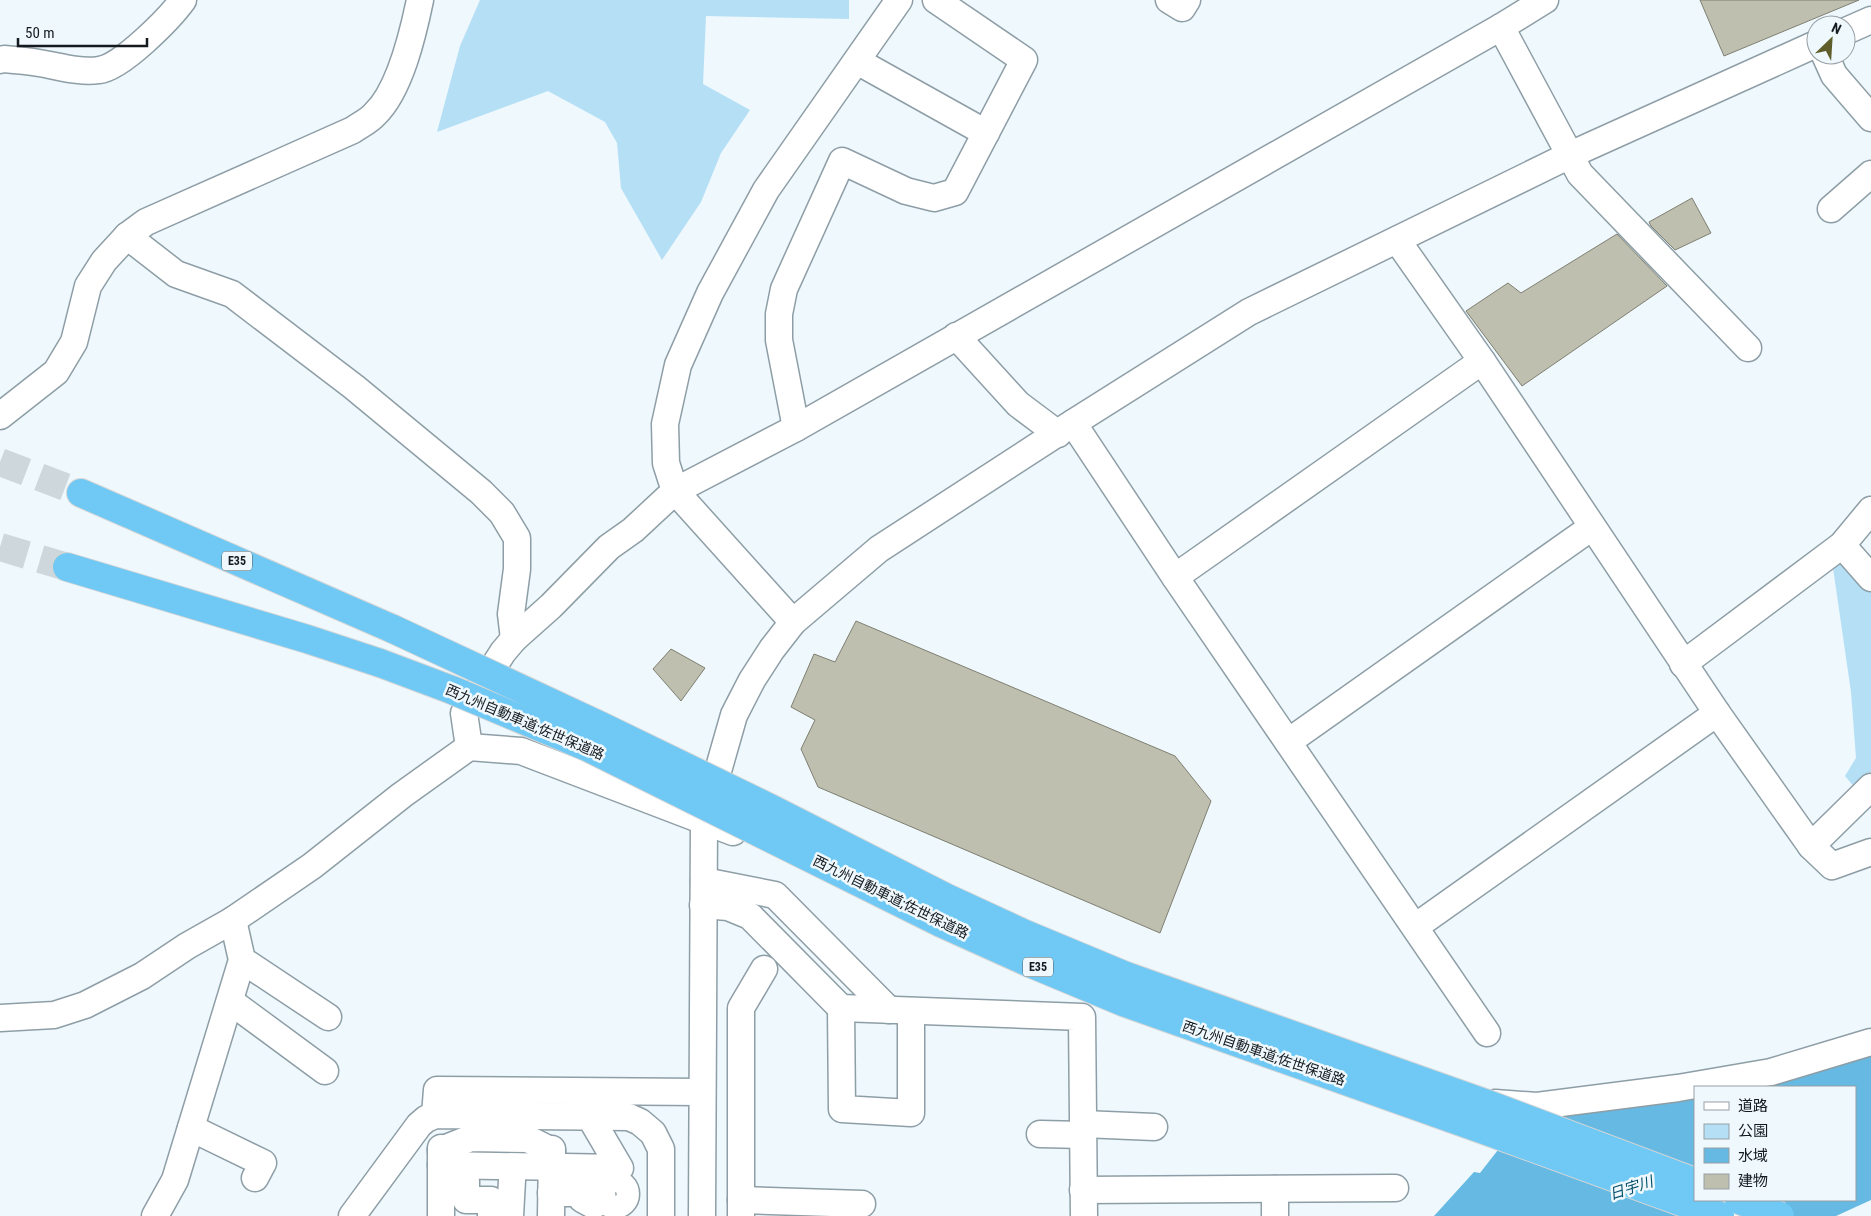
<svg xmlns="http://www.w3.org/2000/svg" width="1871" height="1216" viewBox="0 0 1871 1216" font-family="'Roboto Condensed','Noto Sans JP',sans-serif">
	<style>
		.green { fill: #b4dff5 }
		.water { fill: #65b9e2 }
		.building { fill: #bebfaf; stroke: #7f7f71 }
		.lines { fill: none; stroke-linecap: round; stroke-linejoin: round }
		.highway-tunnel { stroke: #cdd7dc; stroke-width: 28; stroke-dasharray: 28 14; stroke-linecap: butt }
		.minor-casing { stroke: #8e9ea6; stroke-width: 29 }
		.highway-casing { stroke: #d5d6d6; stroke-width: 30 }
		.minor { stroke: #fff; stroke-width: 26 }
		.highway { stroke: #6fc9f4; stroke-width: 28 }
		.highway-bridge-casing { stroke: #d5d6d6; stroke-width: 30; stroke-linecap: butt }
		.highway-bridge { stroke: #6fc9f4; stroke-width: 28 }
		.labels { text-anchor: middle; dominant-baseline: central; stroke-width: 5; stroke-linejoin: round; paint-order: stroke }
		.shield { fill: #eef8fd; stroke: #555d61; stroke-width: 1 }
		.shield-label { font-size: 12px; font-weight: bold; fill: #141a1e }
		.street-label { font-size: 14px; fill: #141a1e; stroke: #eef8fd }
		.water-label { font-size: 15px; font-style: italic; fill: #054e6a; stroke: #eef8fd }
	</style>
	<rect width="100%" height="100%" fill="#eef8fd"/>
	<g class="green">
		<path d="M480,0H849V19L706,16L703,84L750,110L721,153L701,202L662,260L621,188L617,143L605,122L548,91L437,132L460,46Z"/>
		<path d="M1842,556L1871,589V772L1855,788L1845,776L1856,758L1851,692L1832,561Z"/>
	</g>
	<path class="water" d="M1871,1052V1200L1836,1216H1434L1474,1172L1480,1173L1519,1123L1547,1115L1695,1097V1200H1855V1087H1748Z"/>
	<g class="building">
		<path d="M1700,0H1859L1724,56Z"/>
		<path d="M1692,198L1711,233L1675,250L1651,226L1649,222Z"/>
		<path d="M1617,234L1667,286L1522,386L1466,311L1508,283L1521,293Z"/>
		<path d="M856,621L1175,756L1211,801L1160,933L818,787L801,749L815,720L791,707L814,654L835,662Z"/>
		<path d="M671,649L705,668L681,701L653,669Z"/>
	</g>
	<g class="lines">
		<g class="highway-tunnel">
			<path d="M0,462L81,493"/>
			<path d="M0,547L67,567"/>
		</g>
		<g class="minor-casing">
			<g id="minor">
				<path d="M1169,0L1182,8L1187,0"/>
				<path d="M1501,27L1580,174L1748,348"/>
				<path d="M1846,31L1871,20"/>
				<path d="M1825,55L1834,75L1871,118"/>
				<path d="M0,60L4,59C16,60 27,61 39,63C58,66 79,73 99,70C121,68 170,18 183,0"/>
				<path d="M857,61L986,133"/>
				<path d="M1831,209L1871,174"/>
				<path d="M127,236L176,274L232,294L354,387L481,492L502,513L517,538V569L511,614L514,639"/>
				<path d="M1397,240L1482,361L1717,713L1811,846"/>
				<path d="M956,336L1018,404L1058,434"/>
				<path d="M0,416L56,372L74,342L88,286L104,261L127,236L146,222L353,130C360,125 369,121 375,114C400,90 413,34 420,0"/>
				<path d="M1073,423L1175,577L1487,1033"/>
				<path d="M796,428L779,340V314L784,289L842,161L906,191L934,198L955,192L1024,60L936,0"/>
				<path d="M1842,545L1871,578"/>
				<path d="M1175,577L1482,361"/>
				<path d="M793,622L675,491L666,463L665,424L678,365L710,293L766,190L899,0"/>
				<path d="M1683,664L1842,545L1871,510"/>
				<path d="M1288,742L1592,527"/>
				<path d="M469,747L464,713L503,652L514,639L551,606L609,547L633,530L675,491L796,428L1501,27L1545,0"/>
				<path d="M1871,787L1811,846L1832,866L1871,852"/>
				<path d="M704,881L775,895L889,1010"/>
				<path d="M703,905L728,907L750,916L841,1008L1082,1017L1084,1216"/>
				<path d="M1415,927L1717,713"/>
				<path d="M242,960L328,1017"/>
				<path d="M230,1001L325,1071"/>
				<path d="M841,1008L842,1109L911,1113V1011"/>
				<path d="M0,1018L54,1015L85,1005L142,976L187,946L233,920L312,866L402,795L469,747L521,751L733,832"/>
				<path d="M1495,1103L1537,1106L1678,1088L1771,1072L1871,1042"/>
				<path d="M435,1115L437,1090L702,1092"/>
				<path d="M1083,1124L1154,1127"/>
				<path d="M191,1128L263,1163L255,1178"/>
				<path d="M1040,1134L1083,1135"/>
				<path d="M441,1150L471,1138L528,1139L552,1151"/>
				<path d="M441,1165L620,1168L590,1117"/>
				<path d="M466,1181V1200H491V1216"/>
				<circle cx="615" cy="1194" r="11"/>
				<path d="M1275,1189V1216"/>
				<path d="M1083,1190L1395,1188"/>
				<path d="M551,1193H579C583,1182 592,1180 601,1188C604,1197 603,1202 593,1205L582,1199L579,1193"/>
				<path d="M741,1200L862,1204"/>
				<path d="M1720,1200L1761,1210"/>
				<path d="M155,1216L175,1180L242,960L233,920"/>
				<path d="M352,1216L419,1125L426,1119L435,1115L629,1117L640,1122L653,1133L661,1149V1216"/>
				<path d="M441,1216V1148"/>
				<path d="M510,1216L512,1180"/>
				<path d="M551,1216L552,1149"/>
				<path d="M702,1216L704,820L734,715L752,680L772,649L793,622L879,549L1073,423L1249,312L1570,155L1816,44"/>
				<path d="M741,1216V1008L764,969"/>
			</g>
		</g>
		<g class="highway-casing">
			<g id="highway">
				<path d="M81,493L393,629"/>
				<path d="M67,567L307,639L380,663"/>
			</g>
		</g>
		<use href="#minor" class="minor"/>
		<use href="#highway" class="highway"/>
		<g class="highway-bridge-casing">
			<g id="highway-bridge">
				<path d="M393,629L601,726L770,808L947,898L1025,934L1126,976L1490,1105L1695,1182"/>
				<path d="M380,663L452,690L587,747L941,923L1032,964L1123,1002L1484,1130L1720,1216"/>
				<path d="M1739,1200L1780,1216"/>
			</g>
		</g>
		<use href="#highway-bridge" class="highway-bridge"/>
	</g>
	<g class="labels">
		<g class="shield">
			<rect x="222" y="551.5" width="30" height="19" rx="4"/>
			<rect x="1023" y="957.5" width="30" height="19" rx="4"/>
		</g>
		<g class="shield-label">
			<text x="237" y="561">E35</text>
			<text x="1038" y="967">E35</text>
		</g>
		<g class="street-label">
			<text transform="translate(525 722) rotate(23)">西九州自動車道;佐世保道路</text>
			<text transform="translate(891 897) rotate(26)">西九州自動車道;佐世保道路</text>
			<text transform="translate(1264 1053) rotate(19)">西九州自動車道;佐世保道路</text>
		</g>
		<g class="water-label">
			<text transform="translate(1631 1188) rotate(-18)">日宇川</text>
		</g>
	</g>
	<rect x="1694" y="1086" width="162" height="115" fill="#eef8fd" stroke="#979fa4"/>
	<rect x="1704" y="1102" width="25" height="8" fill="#ffffff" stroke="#979fa4"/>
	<text x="1738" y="1111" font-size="15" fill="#141a1e">道路</text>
	<rect x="1704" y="1124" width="25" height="15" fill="#b4dff5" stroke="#979fa4"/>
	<text x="1738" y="1136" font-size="15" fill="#141a1e">公園</text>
	<rect x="1704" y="1148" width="25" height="15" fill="#65b9e2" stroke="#979fa4"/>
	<text x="1738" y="1161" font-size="15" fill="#141a1e">水域</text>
	<rect x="1704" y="1174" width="25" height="15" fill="#bebfaf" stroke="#979fa4"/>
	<text x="1738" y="1186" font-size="15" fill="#141a1e">建物</text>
	<g transform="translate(1831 40) rotate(25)"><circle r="24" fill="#eef8fd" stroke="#979fa4"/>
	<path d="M0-4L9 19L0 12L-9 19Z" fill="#5f5e2b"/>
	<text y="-8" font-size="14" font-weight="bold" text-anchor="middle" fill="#141a1e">N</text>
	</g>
	<path d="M18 38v8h129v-8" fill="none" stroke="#141a1e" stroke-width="2.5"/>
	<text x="25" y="38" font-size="15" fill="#141a1e" stroke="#eef8fd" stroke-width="4" paint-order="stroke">50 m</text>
</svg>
